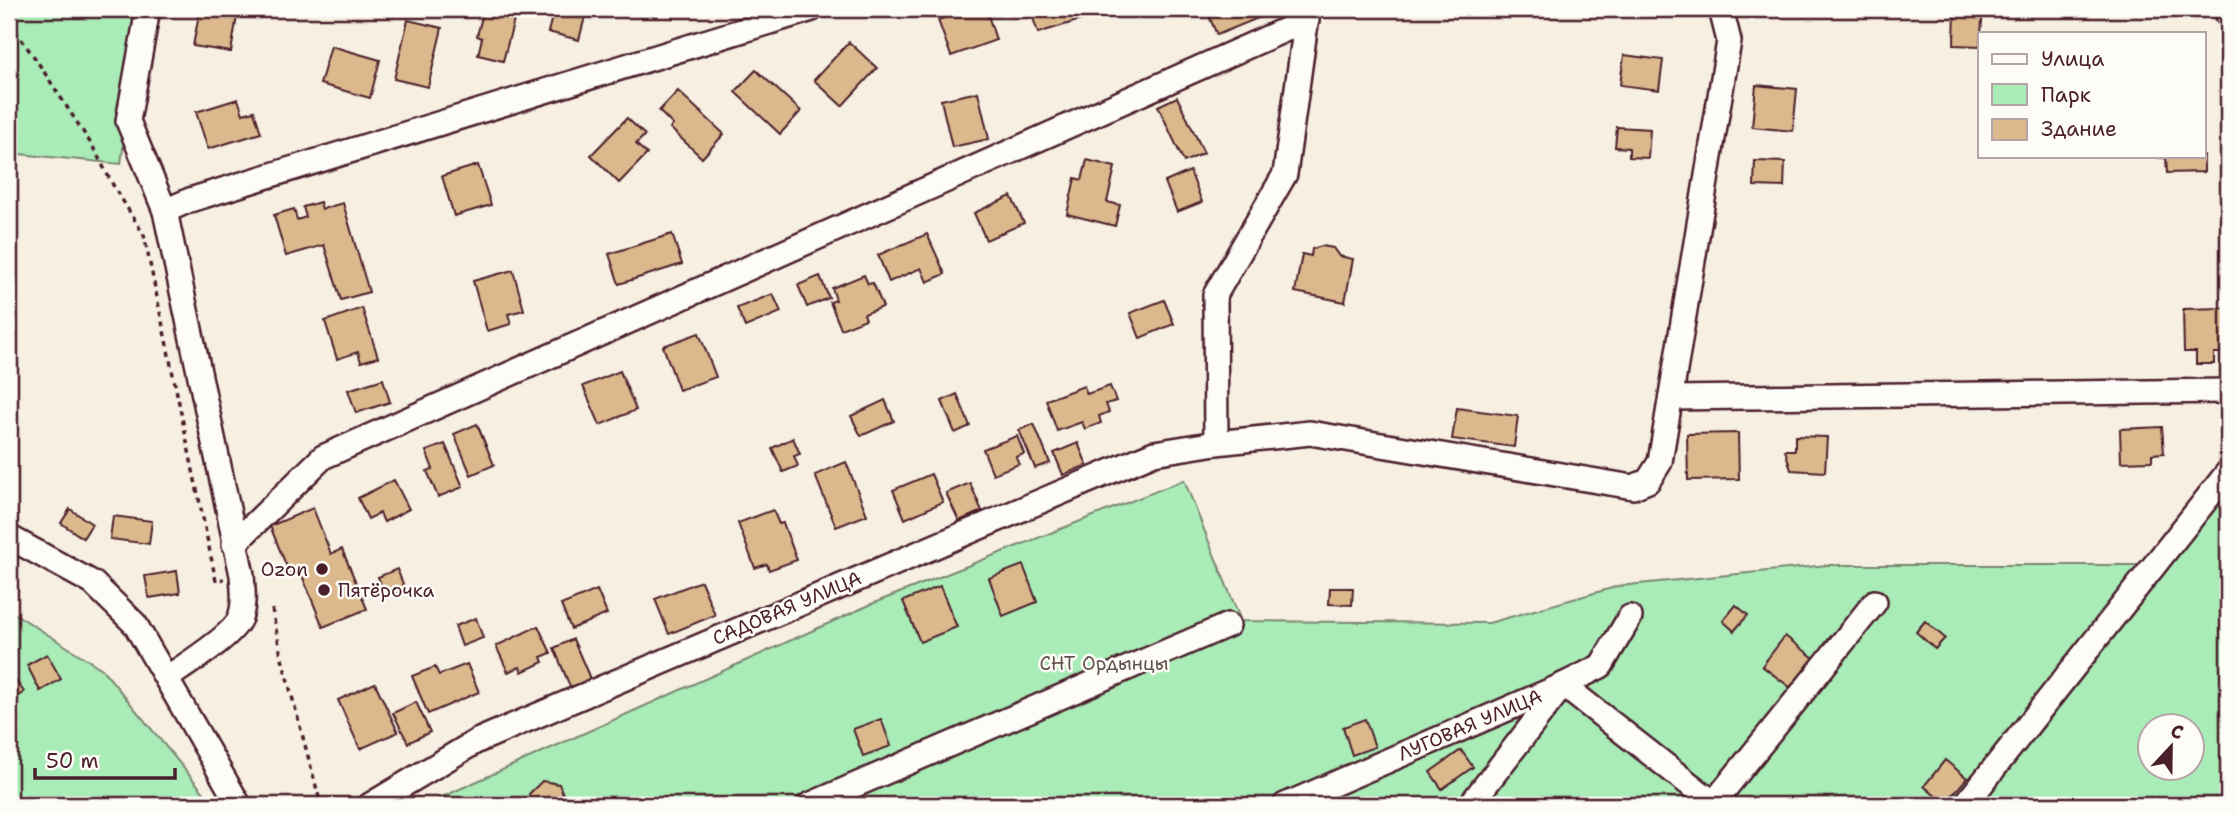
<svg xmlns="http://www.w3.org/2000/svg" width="2237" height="814" viewBox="0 0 2237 814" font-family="'Shantell Sans',sans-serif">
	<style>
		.green { fill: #a9ecb7; stroke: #7a8671; stroke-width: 2; fill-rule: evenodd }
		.building { fill: #dbb98d; stroke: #4a1f2b; stroke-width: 2 }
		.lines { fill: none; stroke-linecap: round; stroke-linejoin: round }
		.minor-casing { stroke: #4a1f2b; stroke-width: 28 }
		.path { stroke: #4a1f2b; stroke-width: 3.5; stroke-dasharray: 5 5; stroke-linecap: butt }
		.minor { stroke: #fdfcf7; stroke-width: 23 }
		.poi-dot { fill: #4a1f2b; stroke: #fdfcf7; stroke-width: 2.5 }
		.labels { text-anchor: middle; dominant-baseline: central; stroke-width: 5; stroke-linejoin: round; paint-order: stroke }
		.poi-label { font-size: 19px; fill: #4a1f2b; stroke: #fdfcf7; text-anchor: end }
		.street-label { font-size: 19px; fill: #4a1f2b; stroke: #fdfcf7 }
		.park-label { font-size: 19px; fill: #62524e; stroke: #fdfcf7 }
	</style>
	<rect width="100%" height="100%" fill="#f6efe2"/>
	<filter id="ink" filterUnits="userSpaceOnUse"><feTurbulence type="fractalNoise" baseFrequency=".0143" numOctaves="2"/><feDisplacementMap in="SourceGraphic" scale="14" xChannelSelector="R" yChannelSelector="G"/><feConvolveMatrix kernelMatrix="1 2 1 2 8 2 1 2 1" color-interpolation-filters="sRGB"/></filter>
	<g filter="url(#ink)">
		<g class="green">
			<path d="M9,9H142L121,164L9,153Z"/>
			<path d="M2228,453V805H428L442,797L874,603L1184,480L1241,621L1489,623L1619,586L1828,565H2160ZM2150,726H2192V768H2150Z"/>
			<path d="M9,610L102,669L214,805H9Z"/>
		</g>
		<g class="building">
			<path d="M200,9L238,10L231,52L193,46Z"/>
			<path d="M484,9H517L503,61L478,55L482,38L477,36Z"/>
			<path d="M554,9H587L579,40L548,32Z"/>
			<path d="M630,9H660L657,17Z"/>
			<path d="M970,9H986L996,40L951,56L938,20Z"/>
			<path d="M1030,9H1084L1087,18L1038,33Z"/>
			<path d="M1206,9H1280L1217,35Z"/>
			<path d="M1955,9H1983L1980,46L1954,45Z"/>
			<path d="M408,20L442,28L428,87L394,79Z"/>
			<path d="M849,42L877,68L842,106L814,80Z"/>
			<path d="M331,46L380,60L370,98L320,84Z"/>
			<path d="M1624,55L1663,60L1659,90L1620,85Z"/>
			<path d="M756,70L801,111L780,134L735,92Z"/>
			<path d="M1756,85L1797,89L1793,131L1752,127Z"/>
			<path d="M678,91L724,134L702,158L670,128L673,125L659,111Z"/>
			<path d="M978,92L989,139L952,147L941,100Z"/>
			<path d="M1177,97L1204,153L1184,162L1158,106Z"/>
			<path d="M238,99L243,114L254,111L261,133L208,149L196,112Z"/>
			<path d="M627,118L645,135L636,144L647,154L619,183L591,155Z"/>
			<path d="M1617,127L1650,129L1648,158L1629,157V148L1615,147Z"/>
			<path d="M2204,155V172L2167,173L2166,158H2159V156Z"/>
			<path d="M1087,160L1115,167L1107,202L1120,205L1115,226L1067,214L1075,178L1082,180Z"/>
			<path d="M1755,161L1785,162L1784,187L1754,186Z"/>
			<path d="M478,165L491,205L454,216L442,176Z"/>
			<path d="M1190,171L1202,202L1177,212L1165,182Z"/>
			<path d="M1011,196L1024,223L986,240L974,213Z"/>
			<path d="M320,202L322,209L343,203L369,292L341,300L324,245L286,256L274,215L294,209L297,220L306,217L303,207Z"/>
			<path d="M672,234L682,264L619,284L609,254Z"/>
			<path d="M927,234L945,274L927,282L921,268L889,282L878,255Z"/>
			<path d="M1322,246L1333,248L1339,256L1353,259L1345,302L1295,292L1302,254L1311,256L1312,249Z"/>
			<path d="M513,270L524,310L508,314L511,324L487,331L473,281Z"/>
			<path d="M864,275L868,284L873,283L883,307L864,314L866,319L841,329L830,302L836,300L832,288Z"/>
			<path d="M820,276L829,298L807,307L798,285Z"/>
			<path d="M773,294L781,312L745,327L737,308Z"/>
			<path d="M1164,300L1174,324L1140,338L1130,313Z"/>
			<path d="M362,308L378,357L361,362L358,352L337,359L325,321Z"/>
			<path d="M2225,308L2226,353H2214V364H2196V352H2184L2183,309Z"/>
			<path d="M699,333L716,377L679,390L663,346Z"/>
			<path d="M620,371L636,410L600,425L583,386Z"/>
			<path d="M383,379L390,402L356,413L348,390Z"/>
			<path d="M1084,386L1087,394L1110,386L1116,401L1106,404L1109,412L1099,416L1101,423L1085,429L1082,422L1057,431L1046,400Z"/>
			<path d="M957,394L970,426L955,433L942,401Z"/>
			<path d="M885,400L894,421L861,436L851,416Z"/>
			<path d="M1457,408L1518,416L1514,447L1452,439Z"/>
			<path d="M477,424L494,465L471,475L454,434Z"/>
			<path d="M1034,424L1050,463L1035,468L1019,430Z"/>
			<path d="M2162,427L2164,453L2152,454V461L2121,462L2120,429Z"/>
			<path d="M1738,433L1739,479L1688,480L1687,434Z"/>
			<path d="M1017,436L1024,454L1016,457L1019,464L993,474L983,449Z"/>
			<path d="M1795,436L1827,437L1825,472L1791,470L1785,450H1795Z"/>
			<path d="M793,438L800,454L794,456L798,466L783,472L772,448Z"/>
			<path d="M1078,443L1087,465L1063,475L1054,453Z"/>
			<path d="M445,444L463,487L438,497L427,471L433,469L426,451Z"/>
			<path d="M846,462L867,515L836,527L815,475Z"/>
			<path d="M931,474L943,502L905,519L893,490Z"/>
			<path d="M394,480L409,509L384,522L380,513L368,519L358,498Z"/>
			<path d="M970,483L982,511L959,521L946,493Z"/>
			<path d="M313,508L331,554L342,549L367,609L323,627L301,573L291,577L270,526Z"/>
			<path d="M70,509L92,524L83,538L61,523Z"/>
			<path d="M773,510L779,524L783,523L797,560L769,570L767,564L755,568L738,523Z"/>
			<path d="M113,516L152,521L149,544L110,539Z"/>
			<path d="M1023,565L1037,602L1003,616L989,578Z"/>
			<path d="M397,569L405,589L386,597L378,577Z"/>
			<path d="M177,571L180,593L149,598L145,576Z"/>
			<path d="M701,581L715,615L669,634L655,599Z"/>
			<path d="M940,586L957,627L920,642L903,601Z"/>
			<path d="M1330,588H1353L1352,605L1329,604Z"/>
			<path d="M597,590L607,614L571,629L561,605Z"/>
			<path d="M1736,605L1748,615L1734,631L1723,621Z"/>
			<path d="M476,618L483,638L462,646L455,626Z"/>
			<path d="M1925,621L1945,638L1935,649L1916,632Z"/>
			<path d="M538,626L551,653L541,657L543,662L522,672L520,667L508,672L496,646Z"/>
			<path d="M1785,636L1818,661L1795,691L1762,666Z"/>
			<path d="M573,639L591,681L571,689L554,648Z"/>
			<path d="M47,654L61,679L40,691L27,665Z"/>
			<path d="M467,664L479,692L428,714L412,676L435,667L439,675Z"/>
			<path d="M9,671L24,692L9,703Z"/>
			<path d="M375,683L398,732L360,749L338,700Z"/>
			<path d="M416,702L430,732L408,743L393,713Z"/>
			<path d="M881,719L891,746L863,756L853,729Z"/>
			<path d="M1365,719L1375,747L1352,755L1343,727Z"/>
			<path d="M1461,750L1473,767L1442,789L1430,772Z"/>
			<path d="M1945,760L1967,778L1945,804L1924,786Z"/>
			<path d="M542,781L559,784L567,805H534L529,794Z"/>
		</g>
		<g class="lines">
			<g class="minor-casing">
				<g id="minor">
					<path d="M148,9L128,121L165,211L242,575C243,590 245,603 240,618C233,636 184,666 167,678"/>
					<path d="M2228,9V15"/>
					<path d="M165,211L190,200L812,9"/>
					<path d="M1671,398L2228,391"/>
					<path d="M1216,443L1215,295L1285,174L1308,9"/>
					<path d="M9,537L93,583L135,624L239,805"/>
					<path d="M234,544L323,457L1307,20"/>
					<path d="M370,805L477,741L1154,453L1216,443L1310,433L1633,487L1648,481L1660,462L1729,41L1721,9"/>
					<path d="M809,805L1228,625"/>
					<path d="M1285,805L1563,685L1601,666L1630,617"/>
					<path d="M1470,805L1563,685L1716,805"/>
					<path d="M1712,805L1875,602"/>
					<path d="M1965,805L2228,472"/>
				</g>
			</g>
			<g class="path">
				<path d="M9,23L35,58L93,147L113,185L144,235L216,581L224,579"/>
				<path d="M272,609L281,655L321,805"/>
			</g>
			<use href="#minor" class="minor"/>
		</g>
	</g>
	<g class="poi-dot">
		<circle cx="322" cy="569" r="7"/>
		<circle cx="324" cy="590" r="7"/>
	</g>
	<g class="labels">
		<g class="poi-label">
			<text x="308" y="569">Ozon</text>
			<text x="338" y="590" text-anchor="start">Пятёрочка</text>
		</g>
		<g class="street-label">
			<text transform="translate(787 608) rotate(-23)">САДОВАЯ УЛИЦА</text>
			<text transform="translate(1470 725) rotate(-23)">ЛУГОВАЯ УЛИЦА</text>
		</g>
		<g class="park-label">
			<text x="1104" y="663">СНТ Ордынцы</text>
		</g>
	</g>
	<rect width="2237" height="814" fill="none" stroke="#fdfcf7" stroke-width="35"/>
	<rect x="18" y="18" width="2202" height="779" fill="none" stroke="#4a1f2b" stroke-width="2.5" filter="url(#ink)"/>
	<rect x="1978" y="32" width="228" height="126" fill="#fdfcf7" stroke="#b5a4a5" stroke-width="2"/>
	<rect x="1992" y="54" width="35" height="10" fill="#fdfcf7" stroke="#b5a4a5" stroke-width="2"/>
	<text x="2041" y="66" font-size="21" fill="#4a1f2b">Улица</text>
	<rect x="1992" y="84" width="35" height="21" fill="#a9ecb7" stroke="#b5a4a5" stroke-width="2"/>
	<text x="2041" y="102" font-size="21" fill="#4a1f2b">Парк</text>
	<rect x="1992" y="119" width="35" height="21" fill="#dbb98d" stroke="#b5a4a5" stroke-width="2"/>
	<text x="2041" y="136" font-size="21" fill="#4a1f2b">Здание</text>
	<g transform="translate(2171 747) rotate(22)"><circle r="33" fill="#fdfcf7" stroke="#b5a4a5" stroke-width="2"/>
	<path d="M0-5L12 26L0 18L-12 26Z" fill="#4a1f2b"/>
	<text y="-10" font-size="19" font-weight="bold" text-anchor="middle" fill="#4a1f2b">С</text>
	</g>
	<path d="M35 768v10h140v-10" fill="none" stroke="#4a1f2b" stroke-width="3.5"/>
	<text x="46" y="768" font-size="21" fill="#4a1f2b" stroke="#fdfcf7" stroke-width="5" paint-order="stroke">50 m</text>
</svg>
